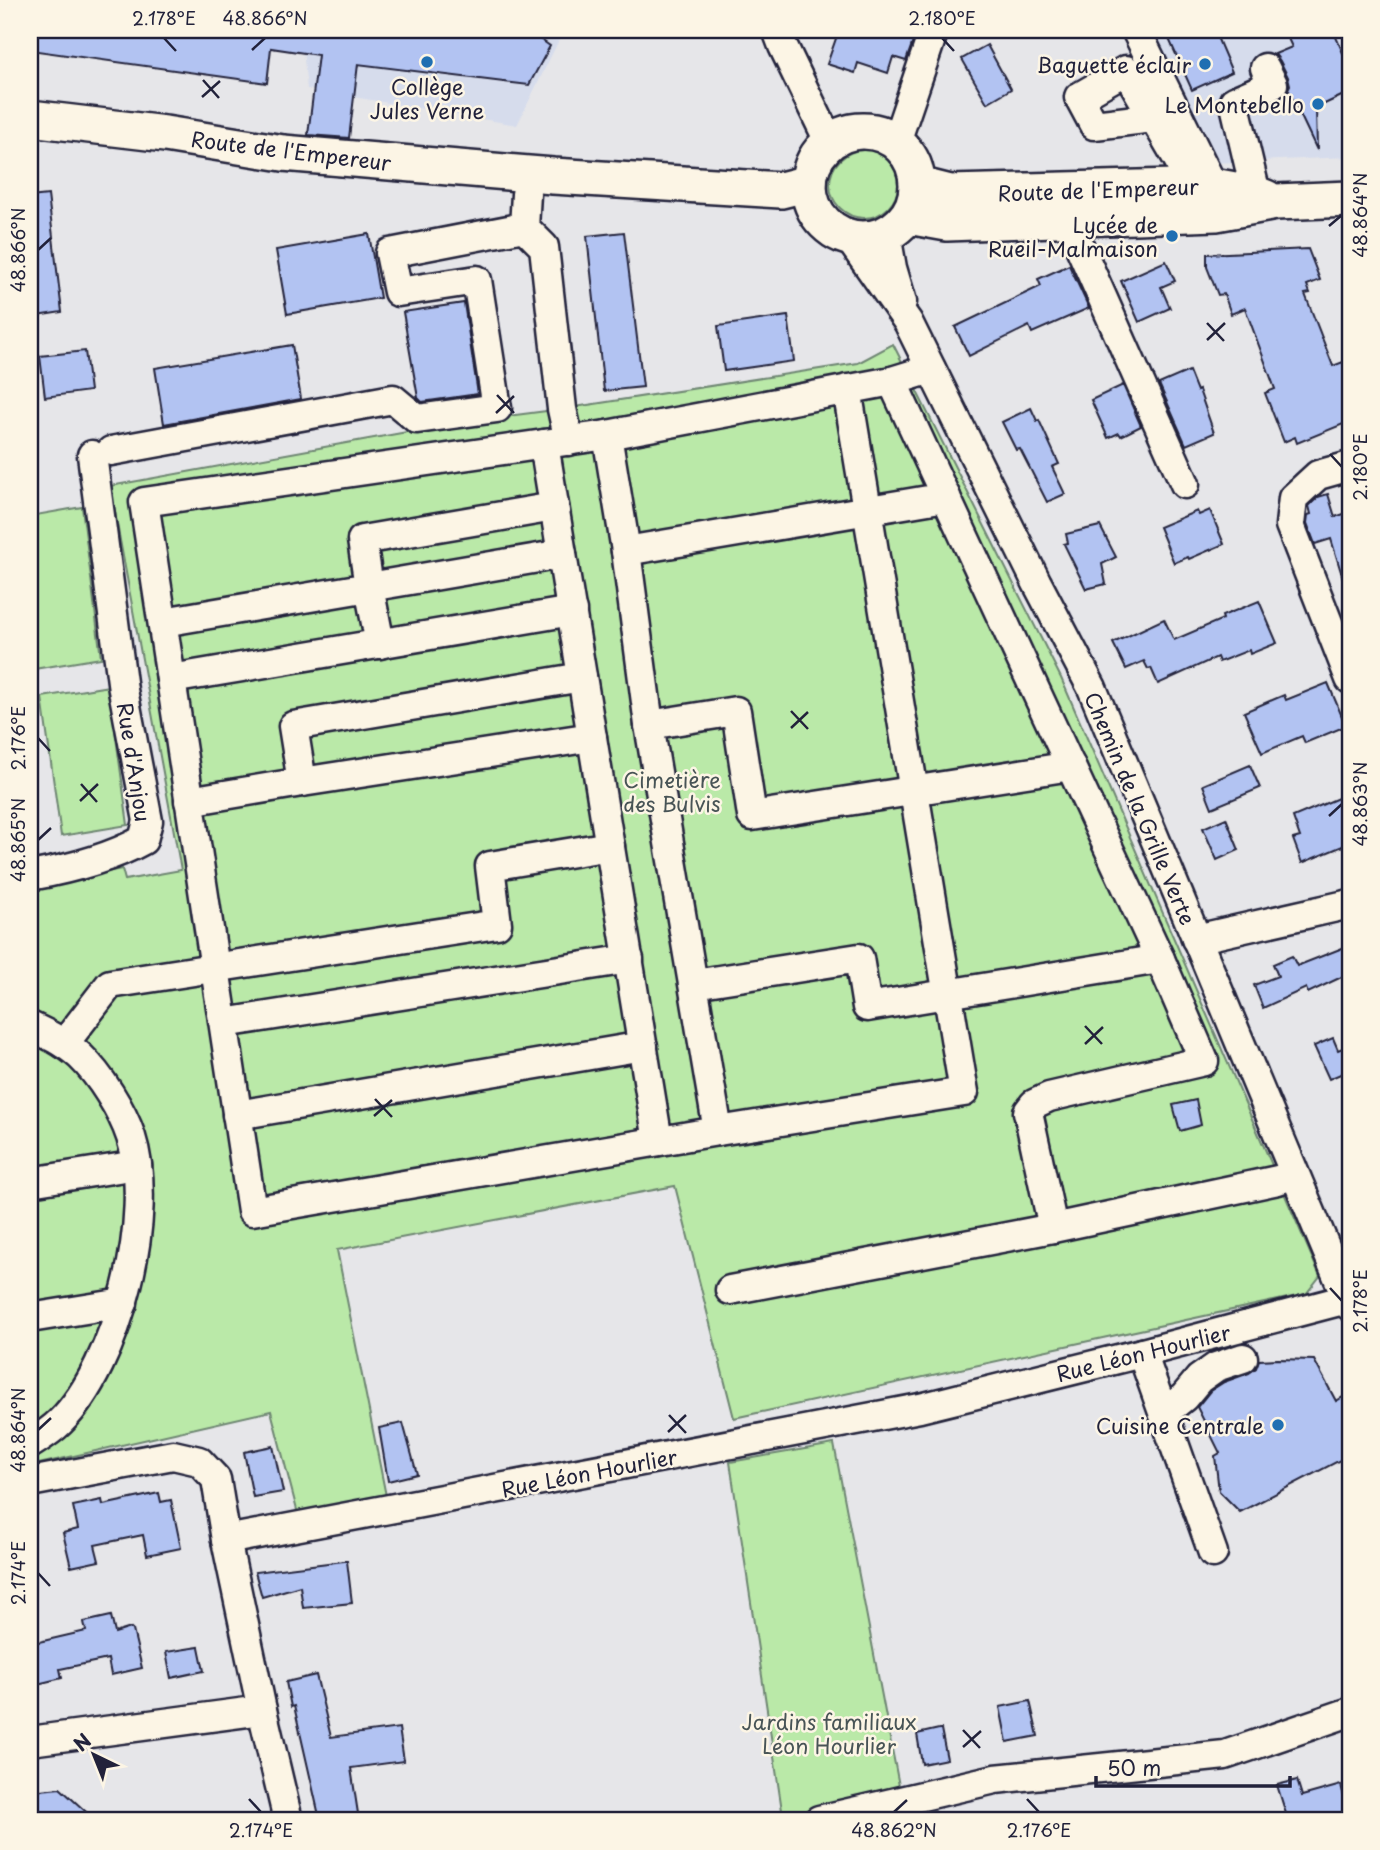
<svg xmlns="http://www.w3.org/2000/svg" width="1380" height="1850" viewBox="0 0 1380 1850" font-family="'Playpen Sans',sans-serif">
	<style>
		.built { fill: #d6dcec }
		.green { fill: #bae9a8; stroke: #6e8672; stroke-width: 2 }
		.building { fill: #b2c3f2; stroke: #22223b; stroke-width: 2 }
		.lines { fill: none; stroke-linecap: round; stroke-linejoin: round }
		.minor-casing { stroke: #22223b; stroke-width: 33 }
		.major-casing { stroke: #22223b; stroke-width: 40 }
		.minor { stroke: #fcf5e5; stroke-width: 28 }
		.major { stroke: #fcf5e5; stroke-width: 35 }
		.ticks { fill: none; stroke: #22223b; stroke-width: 2.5 }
		.poi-dot { fill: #1f6fb2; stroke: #fcf5e5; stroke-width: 2.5 }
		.labels { text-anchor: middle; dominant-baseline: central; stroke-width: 5; stroke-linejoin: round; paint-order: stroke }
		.poi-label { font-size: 21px; fill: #22223b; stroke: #fcf5e5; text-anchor: end }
		.street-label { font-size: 21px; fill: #22223b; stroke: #fcf5e5 }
		.park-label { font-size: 21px; fill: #485456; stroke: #fcf5e5 }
		.neatline { fill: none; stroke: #22223b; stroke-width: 2.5 }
		.ticks-label { font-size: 18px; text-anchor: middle; fill: #22223b }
	</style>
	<rect width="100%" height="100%" fill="#e6e6e9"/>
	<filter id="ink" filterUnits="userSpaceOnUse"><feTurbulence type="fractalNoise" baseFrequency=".0143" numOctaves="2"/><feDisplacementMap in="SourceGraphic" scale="14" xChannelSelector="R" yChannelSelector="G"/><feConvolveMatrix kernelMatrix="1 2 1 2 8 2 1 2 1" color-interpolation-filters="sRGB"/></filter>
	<g filter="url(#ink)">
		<g class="built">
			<path d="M301,30H564L517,125L307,89Z"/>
			<path d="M1120,30H1350V157L1189,164Z"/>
		</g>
		<g class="green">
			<circle cx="864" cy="184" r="34"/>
			<path d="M893,344L1061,678L1320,1276L1306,1294L734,1418L675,1186L337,1250L386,1496L298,1514L271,1411L30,1466V886L122,869L125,880L181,870L110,486L462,422L562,409L858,363Z"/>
			<path d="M82,507L101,658L34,669L30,630V516Z"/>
			<path d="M109,686L128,825L61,836L42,697Z"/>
			<path d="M834,1444L900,1791L783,1817L730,1462Z"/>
		</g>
		<g class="building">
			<path d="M30,30H527L550,46L529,85L358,64L349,138L308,135L318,55L271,48L267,83L30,50Z"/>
			<path d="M839,30H917L906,61L893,57L888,73L858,63L855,73L827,64Z"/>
			<path d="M1165,30H1214L1232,72L1192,90Z"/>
			<path d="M1284,30H1333L1350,69V92L1316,108L1317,150L1288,89L1290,85L1288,77L1280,61L1275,54L1292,47Z"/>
			<path d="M987,45L1011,89L987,103L962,59Z"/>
			<path d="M48,195L62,312L30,317V197Z"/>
			<path d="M624,232L643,387L604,391L587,236Z"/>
			<path d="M369,234L380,298L287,314L276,250Z"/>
			<path d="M1308,249L1320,280L1307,285L1310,293L1305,294L1333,366L1343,362L1350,382V416L1345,418L1346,423L1297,443L1295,437L1284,442L1265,393L1275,389L1245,308L1231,314L1224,294L1218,295L1207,267V254Z"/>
			<path d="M1166,261L1175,281L1161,287L1170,308L1139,322L1121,281Z"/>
			<path d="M1069,265L1089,308L1032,333L1029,326L969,356L955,327L1041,286L1038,279Z"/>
			<path d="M464,303L478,394L422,402L418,398L403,312Z"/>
			<path d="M788,316L794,361L724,371L718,326Z"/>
			<path d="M292,345L301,399L164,424L155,368Z"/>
			<path d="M85,351L90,391L45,397L40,356Z"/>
			<path d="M1189,371L1197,391L1199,390L1214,433L1186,445L1159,384Z"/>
			<path d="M1123,385L1141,426L1121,436L1119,433L1108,438L1091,400Z"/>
			<path d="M1031,408L1037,421L1039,420L1059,464L1052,467L1065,494L1047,502L1020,449L1016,450L1002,422Z"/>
			<path d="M1328,494L1335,517L1350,512V585H1345L1331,539L1315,544L1307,523L1308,515L1311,514L1309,506L1318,497Z"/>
			<path d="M1210,510L1224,544L1189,559L1188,557L1174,563L1159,527L1197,511L1199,515Z"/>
			<path d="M1100,526L1116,557L1102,564L1106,584L1086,589L1064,544L1068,543L1066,534Z"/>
			<path d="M1259,601L1277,643L1250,654L1249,650L1219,662L1217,657L1158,684L1151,668L1148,669L1144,661L1126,669L1113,643L1164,619L1174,640L1223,619L1222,616Z"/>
			<path d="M1328,683L1346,726L1305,743L1302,736L1262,753L1244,712L1284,695L1286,700Z"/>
			<path d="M1250,765L1260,788L1212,808L1203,785Z"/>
			<path d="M1350,793V843L1302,863L1293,839L1300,837L1293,817Z"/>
			<path d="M1226,818L1239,850L1217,860L1203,828Z"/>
			<path d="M1350,945V973L1308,993L1306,988L1263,1008L1254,985L1278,976L1273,964L1292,956L1297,966Z"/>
			<path d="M1333,1038L1338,1050L1350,1045V1070L1329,1079L1314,1046Z"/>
			<path d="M1196,1100L1201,1125L1180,1131L1173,1105Z"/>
			<path d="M1278,1359L1314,1360L1336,1401L1350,1393V1455L1240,1512L1219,1491L1215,1456L1220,1453L1197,1407L1210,1391L1224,1382L1249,1373L1256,1368L1259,1360Z"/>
			<path d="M403,1423L417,1474L388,1481L379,1428Z"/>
			<path d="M273,1446L283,1492L253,1497L244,1452Z"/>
			<path d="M159,1493L161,1502L171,1500L181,1548L147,1555L143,1535L95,1545L99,1561L71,1567L63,1533L78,1529L73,1506L102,1500L103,1505Z"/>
			<path d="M344,1561H347L352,1603L303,1608L300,1586L262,1597L255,1572Z"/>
			<path d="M111,1616L115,1633L131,1628L133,1630L142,1668L111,1675L108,1659L60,1669L62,1678L33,1685L30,1671V1644L86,1631L84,1622Z"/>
			<path d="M199,1647L204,1671L171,1678L166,1652Z"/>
			<path d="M316,1675L331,1737L399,1728L404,1761L351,1768L359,1820H320L294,1706L291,1707L286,1682Z"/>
			<path d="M1030,1701L1038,1736L1007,1742L1000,1707Z"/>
			<path d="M939,1729H941L947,1759L922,1764L917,1734Z"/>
			<path d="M1297,1780L1302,1796L1341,1785L1350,1820H1288L1277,1785Z"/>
			<path d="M60,1788L95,1820H35L31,1791Z"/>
		</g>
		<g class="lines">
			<g class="minor-casing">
				<g id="minor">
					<path d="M777,30L783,46L824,131L833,141"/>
					<path d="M1136,30L1213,186"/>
					<path d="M1153,118L1094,125L1079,97L1126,70L1179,161L1190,186"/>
					<path d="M896,142L934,30"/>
					<path d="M526,194L524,227L544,247L562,409L569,441"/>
					<path d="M1256,194L1234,101L1273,84L1265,68"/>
					<path d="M1067,218L1185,484"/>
					<path d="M886,234L892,268L902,302"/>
					<path d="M849,238L908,322L1037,583L1092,688L1350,1306"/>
					<path d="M892,381L1160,959L1204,1061L1049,1097L1034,1104L1028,1112L1053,1228"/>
					<path d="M847,389L964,1092L718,1131L252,1211L144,502L607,435L892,381L931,369"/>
					<path d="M607,435L626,551L649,725L718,1131"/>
					<path d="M544,444L658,1141"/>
					<path d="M111,451L393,399L417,419L497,408L477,280L398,292L390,253L524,227"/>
					<path d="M1350,466L1318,475L1293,498L1290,525L1350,679"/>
					<path d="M626,551L946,497"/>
					<path d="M163,622L369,587L362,540L554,507"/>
					<path d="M380,644L369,587L562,554"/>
					<path d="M171,679L572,611"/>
					<path d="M649,725L736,711L752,816L1071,766"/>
					<path d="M302,782L592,737"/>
					<path d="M189,801L302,782L293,726L582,677"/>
					<path d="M30,876C69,869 109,859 143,840L148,821L123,690L92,455"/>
					<path d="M1196,939L1350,904"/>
					<path d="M694,984L859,958L867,1007L1160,959"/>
					<path d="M224,1023L629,959"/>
					<path d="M30,1026C47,1034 66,1043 80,1056C100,1075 122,1110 131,1137C156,1214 118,1365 60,1422C51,1431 41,1437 30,1444"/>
					<path d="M64,1044L110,984L497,924L490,866L610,846"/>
					<path d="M237,1115L643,1046"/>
					<path d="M30,1182L137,1165"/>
					<path d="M730,1290L1053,1228L1278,1180L1294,1174"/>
					<path d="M30,1318L123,1303"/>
					<path d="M1142,1353L1213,1553"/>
					<path d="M1164,1413L1184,1397L1199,1379L1216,1367L1243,1358"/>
					<path d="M30,1482L173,1455L199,1461L216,1479L226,1540L262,1710L30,1741"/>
					<path d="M226,1540L920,1408L1142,1353L1347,1299"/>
					<path d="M262,1710L288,1820"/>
					<path d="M819,1820L995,1779L1225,1755L1350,1712"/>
				</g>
			</g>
			<g class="major-casing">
				<g id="major">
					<path d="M30,118L165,134L283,153L553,176L781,190L809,183"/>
					<circle cx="863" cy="185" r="54"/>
					<path d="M918,185L950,193L1213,186L1256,194L1266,198"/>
					<path d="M908,216L947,223L1216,213L1276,202L1350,199"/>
				</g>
			</g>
			<use href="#minor" class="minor"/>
			<use href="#major" class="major"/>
		</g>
	</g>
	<path class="ticks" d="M164,38L176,51M942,38L954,51M252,50L265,38M203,80L219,98M202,97L220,81M1329,226L1342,215M38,250L51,238M1207,323L1224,341M1207,340L1225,323M497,395L514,413M496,413L514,396M1330,454L1342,467M791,711L808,729M791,728L808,712M38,738L50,751M81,784L97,802M80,801L98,784M1329,816L1342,804M38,840L51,828M1085,1026L1102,1044M1085,1044L1103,1027M375,1099L392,1117M374,1116L392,1100M1330,1288L1342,1301M669,1415L686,1433M38,1430L51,1418M668,1432L686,1415M38,1573L50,1586M963,1730L980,1748M963,1747L981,1731M249,1799L261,1812M1027,1799L1039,1812M894,1812L907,1800"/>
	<g class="poi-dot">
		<circle cx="427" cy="62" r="7"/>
		<circle cx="1205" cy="64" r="7"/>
		<circle cx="1318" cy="104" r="7"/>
		<circle cx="1172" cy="236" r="7"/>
		<circle cx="1278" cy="1425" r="7"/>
	</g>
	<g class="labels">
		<g class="poi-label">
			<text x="1191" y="64">Baguette éclair</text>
			<text x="427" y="86" text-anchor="middle">Collège<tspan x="427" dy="24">Jules Verne</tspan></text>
			<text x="1304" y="104">Le Montebello</text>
			<text x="1158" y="224">Lycée de<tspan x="1158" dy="24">Rueil-Malmaison</tspan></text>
			<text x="1264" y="1425">Cuisine Centrale</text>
		</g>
		<g class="street-label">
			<text transform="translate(291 150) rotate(7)">Route de l'Empereur</text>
			<text transform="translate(1098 189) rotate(-2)">Route de l'Empereur</text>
			<text transform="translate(135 762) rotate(81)">Rue d'Anjou</text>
			<text transform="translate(1141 808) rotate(67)">Chemin de la Grille Verte</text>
			<text transform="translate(1143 1352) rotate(-14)">Rue Léon Hourlier</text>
			<text transform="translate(589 1472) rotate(-11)">Rue Léon Hourlier</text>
		</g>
		<g class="park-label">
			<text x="672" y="779">Cimetière<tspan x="672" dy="24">des Bulvis</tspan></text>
			<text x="829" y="1721">Jardins familiaux<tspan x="829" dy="24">Léon Hourlier</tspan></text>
		</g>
	</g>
	<rect width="1380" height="1850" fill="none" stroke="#fcf5e5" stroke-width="77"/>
	<g transform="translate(94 1755) rotate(317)" stroke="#fcf5e5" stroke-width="5" paint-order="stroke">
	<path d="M0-5L12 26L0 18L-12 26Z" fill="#22223b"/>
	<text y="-10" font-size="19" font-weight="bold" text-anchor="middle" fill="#22223b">N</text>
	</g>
	<path d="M1096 1776v10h194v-10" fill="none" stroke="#22223b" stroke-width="3.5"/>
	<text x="1107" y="1776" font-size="21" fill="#22223b" stroke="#fcf5e5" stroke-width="5" paint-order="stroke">50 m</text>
	<rect x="38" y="38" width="1304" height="1774" class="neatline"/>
	<g class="ticks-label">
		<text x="164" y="25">2.178°E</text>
		<text x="265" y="25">48.866°N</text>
		<text x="942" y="25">2.180°E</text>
		<text transform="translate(1361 215) rotate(-90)" y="6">48.864°N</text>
		<text transform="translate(19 250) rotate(-90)" y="6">48.866°N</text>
		<text transform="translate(1361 467) rotate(-90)" y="6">2.180°E</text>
		<text transform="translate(19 738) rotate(-90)" y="6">2.176°E</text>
		<text transform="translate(1361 804) rotate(-90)" y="6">48.863°N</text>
		<text transform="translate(19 840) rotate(-90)" y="6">48.865°N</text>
		<text transform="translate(1361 1301) rotate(-90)" y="6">2.178°E</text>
		<text transform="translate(19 1430) rotate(-90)" y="6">48.864°N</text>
		<text transform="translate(19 1573) rotate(-90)" y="6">2.174°E</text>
		<text x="261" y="1837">2.174°E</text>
		<text x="894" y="1837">48.862°N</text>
		<text x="1039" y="1837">2.176°E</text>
	</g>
</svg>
